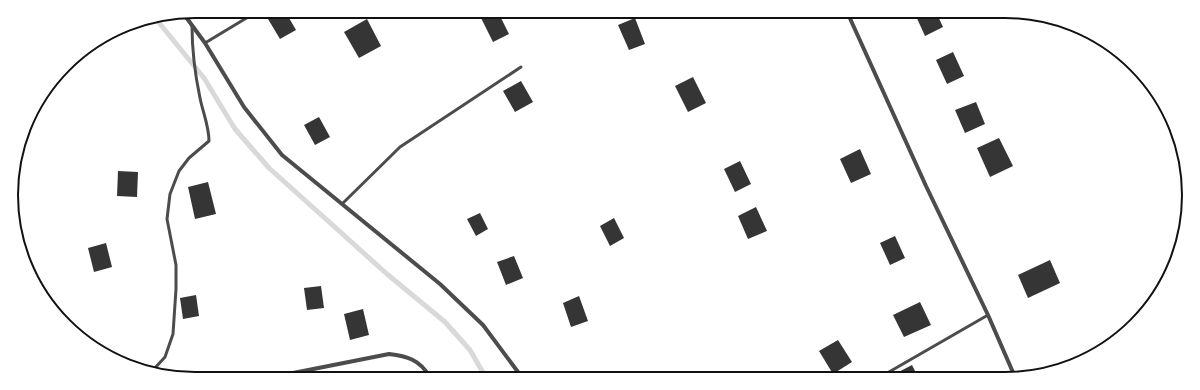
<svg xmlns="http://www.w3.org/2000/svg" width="1200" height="390" viewBox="0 0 1200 390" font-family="'Exo 2',sans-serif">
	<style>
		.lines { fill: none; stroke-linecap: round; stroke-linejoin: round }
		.stream { stroke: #d9d9d9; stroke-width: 5 }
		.building { fill: #353535 }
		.service { stroke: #4c4c4c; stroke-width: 3 }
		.minor { stroke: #4c4c4c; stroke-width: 4 }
		.rim { fill: none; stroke: #111; stroke-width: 2 }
	</style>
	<rect width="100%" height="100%" fill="#fff"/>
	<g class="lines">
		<path class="stream" d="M156,19L204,78L235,129L269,168L387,274L445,322L470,350L485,376"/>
	</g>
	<g class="building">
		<path d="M268,11H285L296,30L280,39L265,14Z"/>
		<path d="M492,12H498L509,34L493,42L481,18Z"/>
		<path d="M915,14H937L943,27L925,36Z"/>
		<path d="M635,18L645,44L629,50L618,25Z"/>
		<path d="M367,19L381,46L359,58L344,32Z"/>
		<path d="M953,52L964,76L947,84L936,60Z"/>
		<path d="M693,77L706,103L688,112L675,86Z"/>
		<path d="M521,81L533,102L515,112L503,91Z"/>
		<path d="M976,102L985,124L965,133L955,110Z"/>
		<path d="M319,117L330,137L315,145L304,125Z"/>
		<path d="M999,138L1013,166L990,177L977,148Z"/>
		<path d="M860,149L871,174L851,183L840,159Z"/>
		<path d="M740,161L751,184L735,192L724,169Z"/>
		<path d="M118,171L138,172L137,197L117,196Z"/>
		<path d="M208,182L216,214L195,219L188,187Z"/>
		<path d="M756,207L767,231L748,239L738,216Z"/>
		<path d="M480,213L488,229L476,236L467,219Z"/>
		<path d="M614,218L624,238L610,246L600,226Z"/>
		<path d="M895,236L905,258L890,265L880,243Z"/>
		<path d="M106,243L112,267L94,272L88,248Z"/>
		<path d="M514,256L523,278L506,285L497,262Z"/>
		<path d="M1050,260L1060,283L1028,298L1018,275Z"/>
		<path d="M321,286L324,308L307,310L304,288Z"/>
		<path d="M196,295L199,316L183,319L180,298Z"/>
		<path d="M579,296L588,321L571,327L563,303Z"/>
		<path d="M920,302L931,325L904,337L893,315Z"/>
		<path d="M363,309L369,335L350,340L344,314Z"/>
		<path d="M838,340L852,362L833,374L819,351Z"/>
		<path d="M912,365L918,377H892L891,376Z"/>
	</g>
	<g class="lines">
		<g class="service">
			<path d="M205,43L258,11"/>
			<path d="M342,204L400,147L521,67"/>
			<path d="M148,371L154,369L165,357L173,334L176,289V265L167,219L170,194L179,171L189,158L209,141C209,126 203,113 200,98C195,74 192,51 192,26"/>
			<path d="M882,376L988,315"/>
		</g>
		<g class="minor">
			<path d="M183,13L205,43L244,107L282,155L440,284L483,325L521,376"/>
			<path d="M848,14L926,186L988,315L1015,377"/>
			<path d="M278,376L389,354C407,356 420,360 429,376"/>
		</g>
	</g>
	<path d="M0 0H1200V390H0ZM195 18H1005A177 177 0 0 1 1182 195V195A177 177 0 0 1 1005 372H195A177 177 0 0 1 18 195V195A177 177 0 0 1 195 18Z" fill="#fff" fill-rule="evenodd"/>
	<path class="rim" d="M195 18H1005A177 177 0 0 1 1182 195V195A177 177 0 0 1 1005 372H195A177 177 0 0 1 18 195V195A177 177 0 0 1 195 18Z"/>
</svg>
